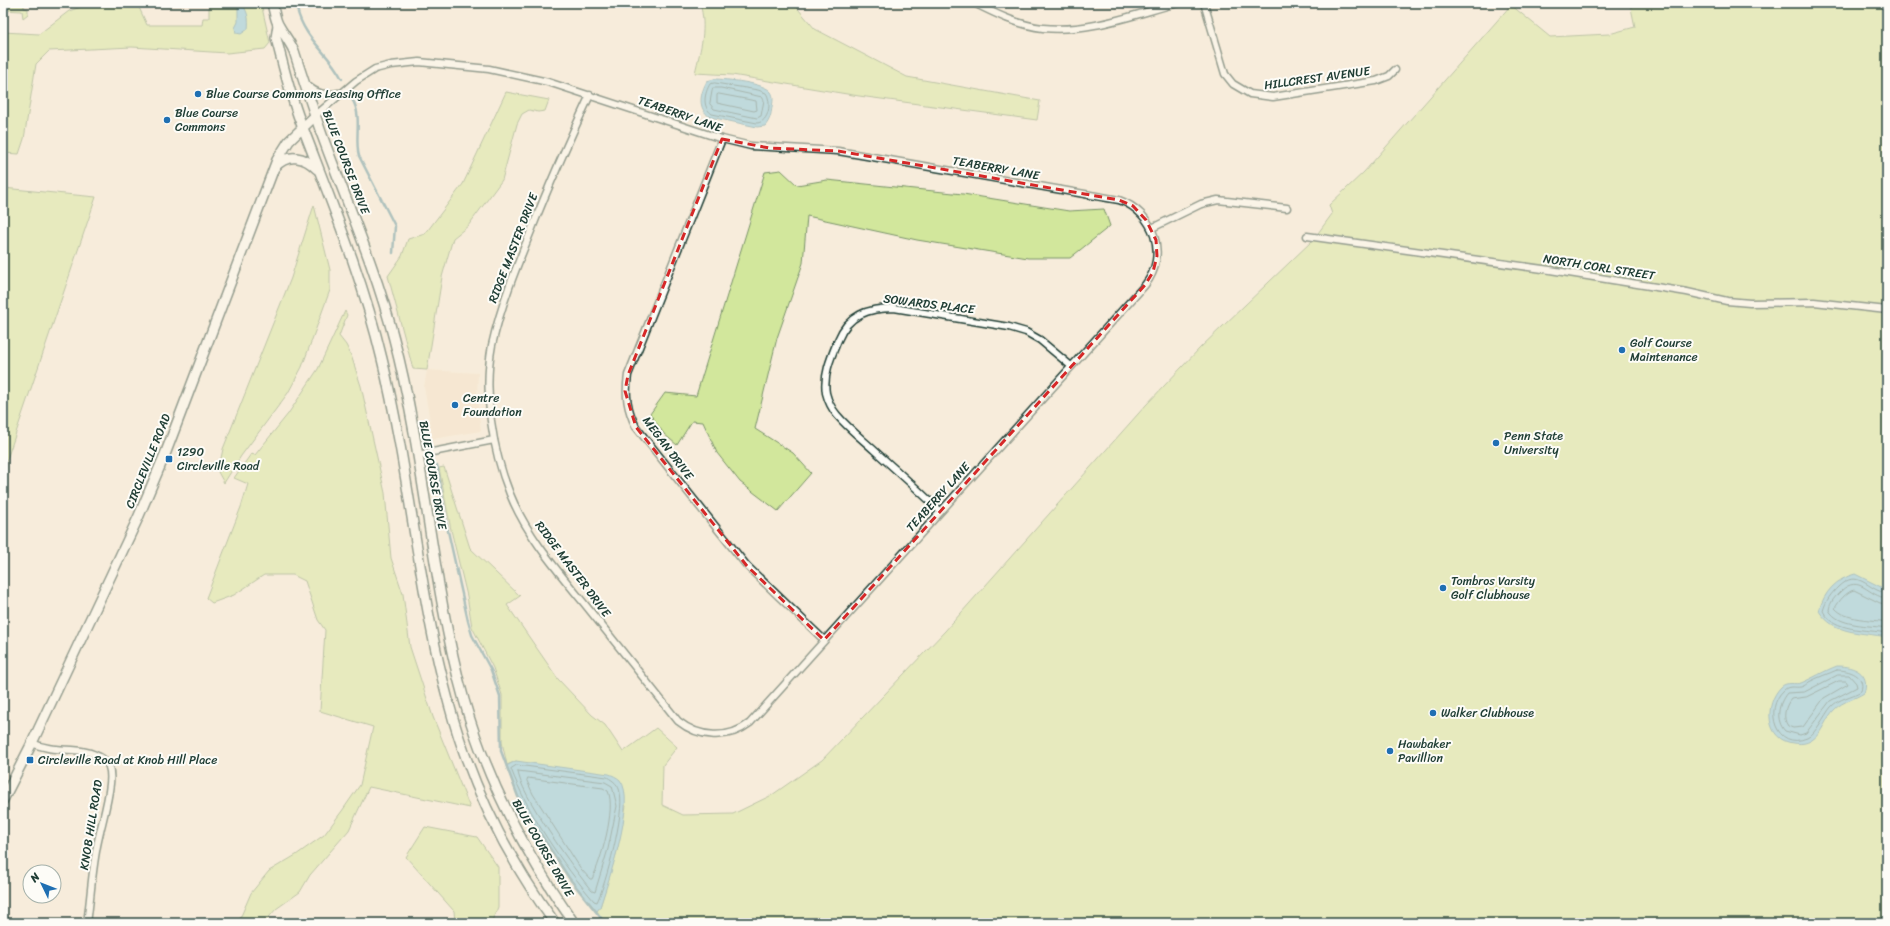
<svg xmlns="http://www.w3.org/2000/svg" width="1890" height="926" viewBox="0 0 1890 926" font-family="Sriracha,sans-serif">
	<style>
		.built { fill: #f3e1c8 }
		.green { fill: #d2e79c; stroke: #789268 }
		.water { fill: #7dc3de; stroke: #578d9a }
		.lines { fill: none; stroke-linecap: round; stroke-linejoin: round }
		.shore { stroke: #457378; stroke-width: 1 }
		.stream { stroke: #578d9a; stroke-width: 2.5 }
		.street-casing { stroke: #1f3d34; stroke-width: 9 }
		.secondary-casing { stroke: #1f3d34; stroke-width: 12 }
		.street { stroke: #fdfcf7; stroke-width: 6 }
		.secondary { stroke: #fdfcf7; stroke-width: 9 }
		.marked { fill: none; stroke: #d62828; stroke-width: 3; stroke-dasharray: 8 5; stroke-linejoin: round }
		.poi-dot { fill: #1f6fb2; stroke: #fdfcf7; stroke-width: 1.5 }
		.labels { text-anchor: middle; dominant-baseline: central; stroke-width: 4; stroke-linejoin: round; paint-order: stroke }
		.street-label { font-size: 12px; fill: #1f3d34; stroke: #fdfcf7 }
		.poi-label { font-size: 12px; fill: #1f3d34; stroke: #fdfcf7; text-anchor: start }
	</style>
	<rect width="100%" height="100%" fill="#f7ecdb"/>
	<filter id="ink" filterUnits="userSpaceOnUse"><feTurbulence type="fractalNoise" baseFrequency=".025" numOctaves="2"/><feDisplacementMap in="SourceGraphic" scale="8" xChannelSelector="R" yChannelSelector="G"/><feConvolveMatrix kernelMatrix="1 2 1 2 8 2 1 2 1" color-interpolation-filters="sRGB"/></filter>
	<g filter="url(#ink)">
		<path class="built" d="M427,370L478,373L477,398L481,431L433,439L424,387Z"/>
		<g class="green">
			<path d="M3,3H24V8L28,9V14L23,18L22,11L3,10Z"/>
			<path d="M92,3H137L147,25H202L203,18H209V3H261L270,43L265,49L227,53L132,47L49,51L36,64L24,139L19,154L3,153V32L39,34L69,11Z"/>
			<path d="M700,3H793L815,29L907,77L1040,101L1037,120L859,96L732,75L695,73C701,47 707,29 700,3Z"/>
			<path d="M1630,3H1887V923H605L597,911L600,907L617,851L626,806L516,761L507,765L502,742V695L493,668L472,627L467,596L451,530L439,468L444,467L470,548L520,596L507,605L558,679L592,715L605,725L623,752L656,728L677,747L663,765L662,805L683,815L733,814L772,795L822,760L945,631L1146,405L1200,348L1313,240L1332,214L1329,205L1364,172L1511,5L1550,37L1609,34L1635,27Z"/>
			<path d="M506,92L549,100L545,111L538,112L529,110L522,114L517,124L502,180L468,226L453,238L442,277L427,370L413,369L388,276L402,256L408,239L425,234L463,184Z"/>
			<path d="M781,170L797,185L827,180L963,194L1069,211L1104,209L1110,226L1070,258H1028L917,240L807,216L803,263L777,338L755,429L793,453L811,473L778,511L740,482L717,453L703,422L692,421L677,445L664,434L650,414L665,393L696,396L765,172Z"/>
			<path d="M3,188L96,197L3,471Z"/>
			<path d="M314,205L330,270V290L302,367L288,393L241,456L224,483L218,472L223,449L291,278Z"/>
			<path d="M345,311L347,315L339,336L346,345L351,355L361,386L385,493L391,558L403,594L410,647L433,717L470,808L369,787L349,830L310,875L300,892L276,909L264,923H238L251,893L269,871L296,855L324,835L342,811L360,785L373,727L320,711L325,630L318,620L305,581L293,575H264L234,595L212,603L206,598L241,507L248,484L234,478L251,454L255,455L288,414L318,369Z"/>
			<path d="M425,827L477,837L498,867V907L491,923H455L454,911L406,857Z"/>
		</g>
		<g class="water">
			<path d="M238,3H241C248,11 249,18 248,29L241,34L236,33L235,28L238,22Z"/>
			<path d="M714,79C725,79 765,83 771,92C774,96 773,102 772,107C771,115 770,120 765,126L757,127L710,117C697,108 700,94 707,81Z"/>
			<path d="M1855,574L1887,590V637C1862,632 1834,635 1819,611C1824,592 1836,579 1855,574Z"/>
			<path d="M1837,666C1854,666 1871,673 1864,693C1855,699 1843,701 1835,709C1826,717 1822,734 1812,740C1806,744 1800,744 1794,743C1765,741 1764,704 1781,687C1787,681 1795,685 1801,683C1811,679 1826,670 1837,666Z"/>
			<path d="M516,761L609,774C612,775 617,777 620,780C637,800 608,882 600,907L597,911L569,878L520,802L506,766Z"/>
		</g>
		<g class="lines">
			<g class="shore">
				<path d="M715,83L758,90L766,93C772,102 769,122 757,123L712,114C702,107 704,94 710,84Z"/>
				<path d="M713,88H721L762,97L764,100L761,116L757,118L714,109L710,104Z"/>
				<path d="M719,94L756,101L757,110L754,111L717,103V95Z"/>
				<path d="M1887,593C1867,591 1859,567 1838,587C1831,594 1826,600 1823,611C1834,632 1866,629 1887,633"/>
				<path d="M1887,598C1868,597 1860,573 1841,591C1835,597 1830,602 1829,610C1838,627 1870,625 1887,628"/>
				<path d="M1887,604L1880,603L1854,590C1846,592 1839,601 1835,608C1846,621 1872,619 1887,622"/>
				<path d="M1837,670C1849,670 1866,675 1861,691C1852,697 1839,698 1831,707C1825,714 1815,735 1807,738C1776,751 1763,709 1784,690C1789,685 1795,688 1801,687C1804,686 1807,684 1809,682C1818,677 1828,674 1837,670Z"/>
				<path d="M1838,675H1849L1856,683L1857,687L1830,701L1806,733L1800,735L1785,731C1775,720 1778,704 1787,693L1804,692Z"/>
				<path d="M1839,681H1846L1848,684L1824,698L1803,727L1793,728L1788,726C1782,718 1785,706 1791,699L1806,697Z"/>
				<path d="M517,765L607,777C614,781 619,785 620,793C625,812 606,884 597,902L594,901C563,865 528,814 511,769Z"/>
				<path d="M518,771L605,782L612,786L617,806L608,849L595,892L592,891C577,874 518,791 518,771Z"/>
				<path d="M528,778L603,788L608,791C616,809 601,861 592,879H590L581,869L533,794L527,781Z"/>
			</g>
			<g class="stream">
				<path d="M297,9C305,41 328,51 342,79"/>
				<path d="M352,99C363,116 354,138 359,156L395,226L393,253"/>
				<path d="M437,465L448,531L468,621L472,635L491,670L500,696L501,751L520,802L569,878L605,923"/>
			</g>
			<g class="street-casing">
				<g id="street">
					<path d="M974,3C996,14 1018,25 1043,28C1088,33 1135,14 1178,3"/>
					<path d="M1204,3L1225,74L1233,84L1250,94L1273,97L1376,81L1389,76L1395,70"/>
					<path d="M306,84C316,94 326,96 339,93"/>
					<path d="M316,115L356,81L375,69L391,65L419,62L489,69L548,82L722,139L751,146L838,151L1119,200C1154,212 1169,255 1145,285L750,723C728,740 699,738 678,721C646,681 615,642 583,602C556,569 526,534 510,494C492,449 483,392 492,345C501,305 516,268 531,231C549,185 569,140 590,95"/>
					<path d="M722,139L628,375C625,395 627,409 636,427L747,566L824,640"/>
					<path d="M1152,228L1201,204L1218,200L1287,208"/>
					<path d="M1307,236L1550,270L1687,292L1727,301L1750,303L1814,302L1887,310"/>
					<path d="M417,455L494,440"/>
					<path d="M940,511C919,490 897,471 875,451C862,439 848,428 837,415C832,409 828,401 826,393C823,375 831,357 838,340C848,315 868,308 894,308L1009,327L1026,332L1040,340L1071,366"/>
					<path d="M32,743C57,755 81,744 103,759C111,764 111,775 110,784C108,803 102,822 98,841C92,868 91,896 87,923"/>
				</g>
			</g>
			<g class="secondary-casing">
				<g id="secondary">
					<path d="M272,3C274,10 275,20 279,26C284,35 290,42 294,51C303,79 312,107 322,135C347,203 376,269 394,339C425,457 431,582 464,700C487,781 526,855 574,923"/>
					<path d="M278,25L276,38C284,68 291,100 303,128C332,204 363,279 382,359C410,473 418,591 449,704C470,782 507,858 555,923"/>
					<path d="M275,167C288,152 305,157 317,169"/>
					<path d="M3,800L32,743L138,518L166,452L277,160L289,141L316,115"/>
				</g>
			</g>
			<use href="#street" class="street"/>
			<use href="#secondary" class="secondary"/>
		</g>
	</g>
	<path d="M0 0H1890V926H0ZM722,139L769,148L838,151L1119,200L1133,206L1146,220L1156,240L1157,256L1153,272L1145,285L824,640L747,566L636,427L625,391L628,375Z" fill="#f7ecdb" fill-opacity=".55" fill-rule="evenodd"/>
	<path class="marked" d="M722,139L769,148L838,151L1119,200L1133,206L1146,220L1156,240L1157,256L1153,272L1145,285L824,640L747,566L636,427L625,391L628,375Z"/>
	<g class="poi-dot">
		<circle cx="198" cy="94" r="4"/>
		<circle cx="167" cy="120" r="4"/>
		<circle cx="1622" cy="350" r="4"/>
		<circle cx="455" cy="405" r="4"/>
		<circle cx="1496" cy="443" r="4"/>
		<rect x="165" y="455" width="8" height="8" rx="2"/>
		<circle cx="1443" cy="588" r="4"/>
		<circle cx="1433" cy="713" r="4"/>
		<circle cx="1390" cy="751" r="4"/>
		<rect x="26" y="756" width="8" height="8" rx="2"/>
	</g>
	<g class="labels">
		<g class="street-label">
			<text transform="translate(1317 78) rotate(-8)">HILLCREST AVENUE</text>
			<text transform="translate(680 114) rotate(19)">TEABERRY LANE</text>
			<text transform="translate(346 162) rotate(69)">BLUE COURSE DRIVE</text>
			<text transform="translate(996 168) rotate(10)">TEABERRY LANE</text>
			<text transform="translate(513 248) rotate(-69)">RIDGE MASTER DRIVE</text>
			<text transform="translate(1599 267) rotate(9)">NORTH CORL STREET</text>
			<text transform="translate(929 304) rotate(7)">SOWARDS PLACE</text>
			<text transform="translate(668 448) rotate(53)">MEGAN DRIVE</text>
			<text transform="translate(148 461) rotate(-68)">CIRCLEVILLE ROAD</text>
			<text transform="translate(433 475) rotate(80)">BLUE COURSE DRIVE</text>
			<text transform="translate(938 497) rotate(-48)">TEABERRY LANE</text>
			<text transform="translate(573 569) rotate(53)">RIDGE MASTER DRIVE</text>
			<text transform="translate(91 825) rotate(-81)">KNOB HILL ROAD</text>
			<text transform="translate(543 848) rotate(60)">BLUE COURSE DRIVE</text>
		</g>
		<g class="poi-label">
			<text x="206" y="94">Blue Course Commons Leasing Office</text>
			<text x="175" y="113">Blue Course<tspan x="175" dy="14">Commons</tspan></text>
			<text x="1630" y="343">Golf Course<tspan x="1630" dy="14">Maintenance</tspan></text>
			<text x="463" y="398">Centre<tspan x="463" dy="14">Foundation</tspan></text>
			<text x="1504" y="436">Penn State<tspan x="1504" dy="14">University</tspan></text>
			<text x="177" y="452">1290<tspan x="177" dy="14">Circleville Road</tspan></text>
			<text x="1451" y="581">Tombros Varsity<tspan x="1451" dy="14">Golf Clubhouse</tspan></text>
			<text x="1441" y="713">Walker Clubhouse</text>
			<text x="1398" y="744">Hawbaker<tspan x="1398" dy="14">Pavillion</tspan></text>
			<text x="38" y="760">Circleville Road at Knob Hill Place</text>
		</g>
	</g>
	<rect width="1890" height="926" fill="none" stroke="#fdfcf7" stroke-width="16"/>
	<rect x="8" y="8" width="1874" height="910" fill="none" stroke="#1f3d34" stroke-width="1.5" filter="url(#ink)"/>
	<g transform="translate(42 884) rotate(313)"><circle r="19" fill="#fdfcf7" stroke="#a4b0a9"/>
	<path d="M0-3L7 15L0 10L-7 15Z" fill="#1f6fb2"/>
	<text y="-6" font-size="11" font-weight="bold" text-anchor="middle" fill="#1f3d34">N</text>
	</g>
</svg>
